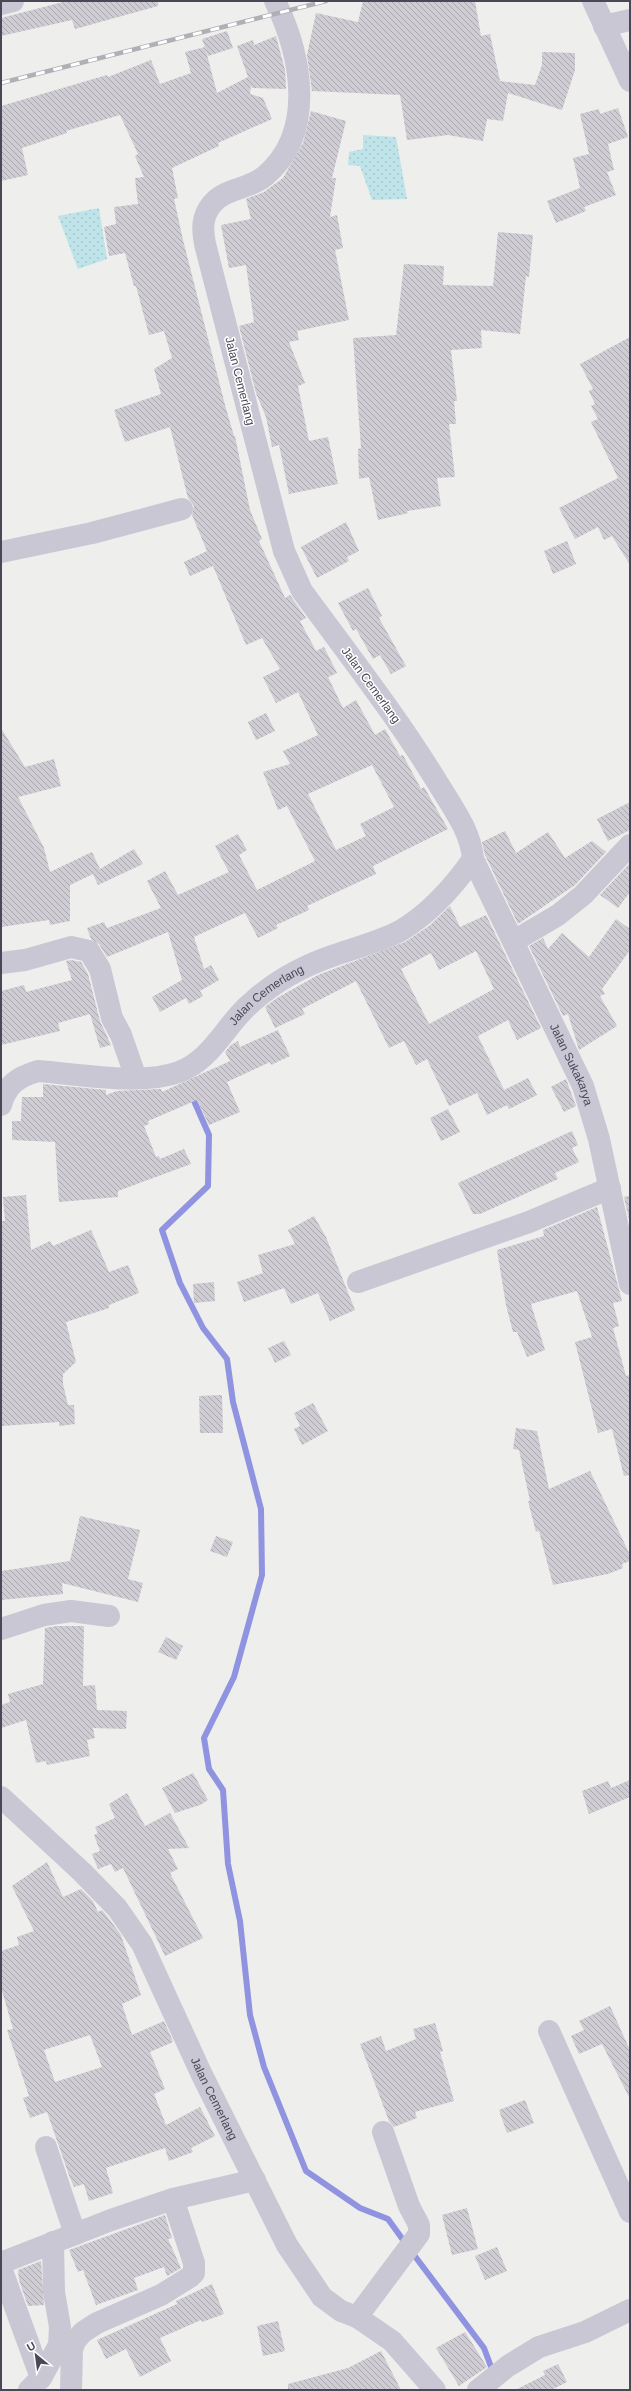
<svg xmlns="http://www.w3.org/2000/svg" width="631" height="2391" viewBox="0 0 631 2391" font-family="Arial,sans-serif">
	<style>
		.grass { fill: url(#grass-dots) }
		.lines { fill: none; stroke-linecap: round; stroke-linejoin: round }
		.stream { stroke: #9094e0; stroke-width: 6 }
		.building { fill: url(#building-back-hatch); fill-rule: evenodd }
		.minor { stroke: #cac7d5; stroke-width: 22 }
		.rail-casing { stroke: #b1afb6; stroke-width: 4.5 }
		.rail { stroke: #fff; stroke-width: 3; stroke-dasharray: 9; stroke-linecap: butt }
		.labels { text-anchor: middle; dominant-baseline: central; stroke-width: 3; stroke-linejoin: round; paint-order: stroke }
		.street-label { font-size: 12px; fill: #4a4757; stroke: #fff }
	</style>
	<defs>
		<pattern id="grass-dots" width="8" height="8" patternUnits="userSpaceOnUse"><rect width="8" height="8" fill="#bee3e8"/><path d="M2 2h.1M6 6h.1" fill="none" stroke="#a5c4c9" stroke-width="1.8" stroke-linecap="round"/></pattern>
		<pattern id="building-back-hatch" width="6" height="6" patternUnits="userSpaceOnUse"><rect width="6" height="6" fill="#cfccd3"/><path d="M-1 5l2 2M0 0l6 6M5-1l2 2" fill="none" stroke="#aaa7ae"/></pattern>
	</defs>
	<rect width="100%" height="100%" fill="#eeeeec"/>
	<g class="grass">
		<path d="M363,135L396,137L407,199L372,200L360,166L348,165L349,152L363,149Z"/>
		<path d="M99,208L107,259L78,269L58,216Z"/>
	</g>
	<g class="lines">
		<g class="stream">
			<path d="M191,1094L209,1135L208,1186L162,1230L180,1283L203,1328L227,1359L233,1402L261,1509L262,1575L234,1677L204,1738L209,1769L223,1790L228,1864L240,1921L250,2015L264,2067L306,2171L360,2208L388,2219L406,2244"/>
			<path d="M411,2251L484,2348L493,2372"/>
		</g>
	</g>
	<g class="building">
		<path d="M67,1H158V6L75,29L72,20L1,36V18Z"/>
		<path d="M363,1H475L481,36L490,34L500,81L535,85L542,65V52L575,53V70L562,110L508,93L503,121L487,119L483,141L448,135L407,140L400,95L312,91L307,55L316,13L358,22Z"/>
		<path d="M227,31L233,48L208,56L202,39Z"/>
		<path d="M276,36L285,70L286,89L252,88L251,85L250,94L263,98L272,119L218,143L219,146L172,168L178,198L174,199L183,240L225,405L234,436H235L250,510L262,539L259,541L285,598L290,595L306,618L300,621L316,651L324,647L337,673L328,677L343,708L356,700L375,735L385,729L400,756L403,755L421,789L424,787L448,829L373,866L376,874L307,906L309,910L276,925L278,928L258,938L245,913L194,937L204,969L211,965L219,980L200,991L203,996L189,1004L186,998L160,1012L152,997L182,980L168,932L107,957L99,944L91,939L87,928L104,922L107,928L161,908L147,881L165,871L178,895L229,872L215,846L238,834L247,850L239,855L257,890L315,861L287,806L278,810L263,772L290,764L283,751L318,735L298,692L276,703L263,677L280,669L262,638L246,645L213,566L190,576L184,562L207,551L192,515L194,506L188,498L170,427L125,442L114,410L161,394L154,369L172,358L164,331L149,335L136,286H134L125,253L109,256L104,227L116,224L114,207L138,204L135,178L144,177L135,156L138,154L120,115L66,131L67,133L22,148L28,175L1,181V106L107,75L108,77L151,60L160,84L191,73L185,52L205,47L217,93L248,77L237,46L253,40L254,45ZM372,765L394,807L360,824L366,836L336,850L308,794Z"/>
		<path d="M618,108L628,137L608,144L614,170L607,172L616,195L584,207L586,211L556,223L547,201L580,188L573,158L589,154L580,114L599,109L600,114Z"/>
		<path d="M311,111L346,121L332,178H336L330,217L337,215L343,248L335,250L349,320L297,331L299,340L289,342L305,383L298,386L309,441L328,437L338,484L289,494L279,445L272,447L266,417L256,393L239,326L254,322L246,265L229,268L221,225L251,219L246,199L264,192L283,178L303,143Z"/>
		<path d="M498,232L533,235L529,277L526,276L520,334L481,330L482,348L451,350L457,401H454L456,424H449L455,477L437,478L441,506L407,511L408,513L378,520L369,477L359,479L358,449L361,448L353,338L396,335L404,264L444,266L443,285L493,286Z"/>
		<path d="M630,337V565L612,536L604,540L598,527L575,539L559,508L618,478L591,422L598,419L591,406L595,404L589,391L593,389L580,364Z"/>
		<path d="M346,522L359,551L347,557L349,561L317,578L301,547Z"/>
		<path d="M567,541L576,564L553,574L544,551Z"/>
		<path d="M368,588L382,616L379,618L406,666L391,674L380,655L373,659L356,629L353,631L338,603Z"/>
		<path d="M266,713L275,731L256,740L248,722Z"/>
		<path d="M1,728L25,767L54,759L61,786L18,797L44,848L50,872L92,852L100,869L134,849L143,864L98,885L93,874L70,885V921L50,925L49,920L1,927Z"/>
		<path d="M630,802V830L608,841L597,819Z"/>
		<path d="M505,831L516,853L548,832L565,858L592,841L606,852L575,885L518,924L485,855L482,842Z"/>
		<path d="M630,863V892L618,908L600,895Z"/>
		<path d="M450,906L460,927L486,915L541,1028L517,1040L508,1020L478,1036L504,1090L528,1078L537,1095L509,1109L507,1105L487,1115L477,1093L449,1106L427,1059L416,1065L404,1041L389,1048L356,981L302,1009L305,1014L275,1028L265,1007L277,998L318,975L405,942L429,926ZM476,951L494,989L429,1024L401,969L431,953L439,970Z"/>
		<path d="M616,919L630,929V950L602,989L605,994L600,996L617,1026L579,1050L568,1014L563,1016L529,946L543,938L548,949L562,933L589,957Z"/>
		<path d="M71,960L81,962L88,974L100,1021L111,1045L100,1048L90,1014L58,1023L60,1031L1,1045V991L24,985L26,992L72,980L66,961Z"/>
		<path d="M278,1030L290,1056L271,1065L270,1062L227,1082L240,1112L209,1125L197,1100L148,1121L149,1124L144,1126L156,1157L159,1156L160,1159L184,1149L191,1164L118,1191V1197L59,1202L55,1142L12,1140V1121H21L22,1097H43V1084L106,1090V1095L117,1091L161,1089L162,1092L230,1061L225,1052L231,1045L238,1041L240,1047Z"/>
		<path d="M566,1079L576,1106L564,1112L551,1087Z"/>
		<path d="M448,1109L460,1132L441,1141L430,1118Z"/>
		<path d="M572,1131L578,1145L572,1148L579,1162L555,1173L558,1179L480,1214H473L458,1183Z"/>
		<path d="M26,1195L31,1250L50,1241L53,1246L91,1230L109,1272L128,1265L139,1293L109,1305V1308L66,1322L76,1362L63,1374V1384L68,1405H74L75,1424L59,1426V1422L1,1426V1221H5L3,1197Z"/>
		<path d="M630,1196V1224L624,1197Z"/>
		<path d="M597,1207L622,1301L613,1303L619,1326L613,1328L626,1376L630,1375V1475L624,1476L612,1429L598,1433L575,1342L592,1337L577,1291L531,1304L545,1350L527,1357L517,1332H513L506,1305L497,1250L544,1236L543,1230Z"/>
		<path d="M314,1216L326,1237L355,1310L330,1321L318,1293L291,1304L284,1288L244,1302L237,1282L263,1273L258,1255L295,1244L288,1230Z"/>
		<path d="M214,1282L215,1301L194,1303L193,1284Z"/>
		<path d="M284,1341L291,1355L275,1363L268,1348Z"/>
		<path d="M222,1395L223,1433H200L199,1396Z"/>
		<path d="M313,1403L328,1431L302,1445L294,1429L300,1426L294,1413Z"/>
		<path d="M516,1428L537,1431L549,1489L590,1471L630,1555V1561L622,1564L623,1568L608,1574L553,1585L539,1531L536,1532L528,1501H530L519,1450L513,1449Z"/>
		<path d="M80,1516L140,1530L128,1579L143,1583L138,1602L62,1583L63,1594L1,1600V1571L70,1561Z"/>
		<path d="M216,1536L233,1542L227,1557L210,1551Z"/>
		<path d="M57,1626H84L83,1686L95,1685L97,1710L127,1711L126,1729L93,1728L95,1738L87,1740L90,1756L47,1765L46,1761L36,1763L26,1720L1,1728V1705L10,1702L8,1694L43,1684L45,1628Z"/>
		<path d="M166,1637L183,1646L176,1660L158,1652Z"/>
		<path d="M193,1773L208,1800L200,1805L175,1813L162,1788Z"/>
		<path d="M630,1780V1797L589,1814L582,1791L608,1781L611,1788Z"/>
		<path d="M127,1793L145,1826L170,1813L189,1848L168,1849L178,1869L170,1873L203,1938L165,1956L123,1868L115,1872L111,1864L98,1869L92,1854L100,1851L94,1835L98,1833L95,1827L115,1818L109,1804Z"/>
		<path d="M47,1862L63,1897L81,1889L93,1901L98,1912L102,1910L107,1916L121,1935L141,1995L122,2004L132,2035L164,2021L172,2039L173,2042L150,2052L165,2089L154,2094L166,2125L200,2107L215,2136L191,2148L193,2152L169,2161L165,2148L106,2168L113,2193L89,2201L84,2184L74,2187L70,2178L47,2112L30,2118L23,2098L29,2096L7,2030L13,2029L1,1987V1951L19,1945L17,1937L34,1931L12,1886ZM90,2035L102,2067L55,2082L44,2050Z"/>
		<path d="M610,2006L630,2050V2099L602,2044L579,2054L571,2036L584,2030L579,2021Z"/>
		<path d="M435,2023L443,2051L440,2052L454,2101L415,2112L417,2118L394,2127L389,2121L360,2044L381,2036L386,2051L416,2039L413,2029Z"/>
		<path d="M525,2100L534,2123L507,2133L499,2110Z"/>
		<path d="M467,2208L478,2249L452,2255L442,2215Z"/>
		<path d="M165,2215L172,2238L168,2239L181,2268L167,2276L164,2267L134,2278L138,2290L96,2305L83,2270L78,2272L69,2250Z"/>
		<path d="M497,2247L507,2271L485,2280L475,2256Z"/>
		<path d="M41,2261L44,2305L28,2306L19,2280L18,2270Z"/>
		<path d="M212,2284L224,2314L202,2322L201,2320L160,2338L171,2361L140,2377L126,2349L106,2359L97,2340L177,2304L176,2301Z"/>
		<path d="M278,2321L285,2351L263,2356L257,2326Z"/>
		<path d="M465,2332L487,2367L459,2386L436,2348Z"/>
		<path d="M381,2351L401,2390H288V2384L348,2368Z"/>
		<path d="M558,2364L567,2382L551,2390H515L545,2375L543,2371Z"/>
	</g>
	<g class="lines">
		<g class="minor">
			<path d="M593,1L630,81"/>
			<path d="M1,4L13,1"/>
			<path d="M604,26L630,20"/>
			<path d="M1,552L92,533L182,509"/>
			<path id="s1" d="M473,859L583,1086L599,1139L630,1284"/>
			<path d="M514,941L558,915L583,895L630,845"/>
			<path d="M1,963L25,960L71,947L89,951L100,969L112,1018L121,1035L136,1078"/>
			<path id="s2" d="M1,1105C7,1084 18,1077 38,1071C79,1074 141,1086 179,1072C212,1060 226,1024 251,1003C274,982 305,965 335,955C357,947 379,942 400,931C429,914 454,886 473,859C471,832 453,808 439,785C398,718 349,655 302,591L284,551L205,244C202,229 202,216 212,204C225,188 248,190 265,176C317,132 301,54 275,1"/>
			<path d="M358,1282L529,1222L610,1188"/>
			<path d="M1,1629L44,1615L71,1611L109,1616"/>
			<path id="s3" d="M1,1797L82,1872L117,1908L142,1944L201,2073L287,2245L322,2297L341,2311L357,2317L392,2341L435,2390"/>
			<path d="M549,2031L630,2212"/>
			<path d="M46,2147L75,2234"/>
			<path d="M1,2263L111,2220L173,2199L255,2180"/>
			<path d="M1,2268L41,2378L29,2390"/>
			<path d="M357,2317L419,2234V2225L409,2206L383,2132"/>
			<path d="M41,2378L59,2345L60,2327L54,2292L53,2242"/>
			<path d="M71,2390L72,2350L75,2341L83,2332L97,2323L161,2295L190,2277L194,2273V2263L173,2199"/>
			<path d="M478,2390L508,2366L539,2347L585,2332L630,2310"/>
		</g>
		<g class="rail-casing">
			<path id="rail" d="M1,83L326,1"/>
		</g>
		<use href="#rail" class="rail"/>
	</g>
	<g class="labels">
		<g class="street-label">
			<text transform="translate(240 381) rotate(76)">Jalan Cemerlang</text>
			<text transform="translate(371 685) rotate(54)">Jalan Cemerlang</text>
			<text stroke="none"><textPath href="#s2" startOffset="313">Jalan Cemerlang</textPath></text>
			<text stroke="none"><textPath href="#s1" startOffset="228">Jalan Sukakarya</textPath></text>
			<text stroke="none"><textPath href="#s3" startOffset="375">Jalan Cemerlang</textPath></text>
		</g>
	</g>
	<rect width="631" height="2391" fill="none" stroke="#4a4757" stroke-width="4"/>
	<g transform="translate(36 2355) rotate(331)" stroke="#ffffff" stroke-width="3" paint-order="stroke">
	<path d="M0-3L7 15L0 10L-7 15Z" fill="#4a4757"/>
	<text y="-6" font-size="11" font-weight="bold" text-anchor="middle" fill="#4a4757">U</text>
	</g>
</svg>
